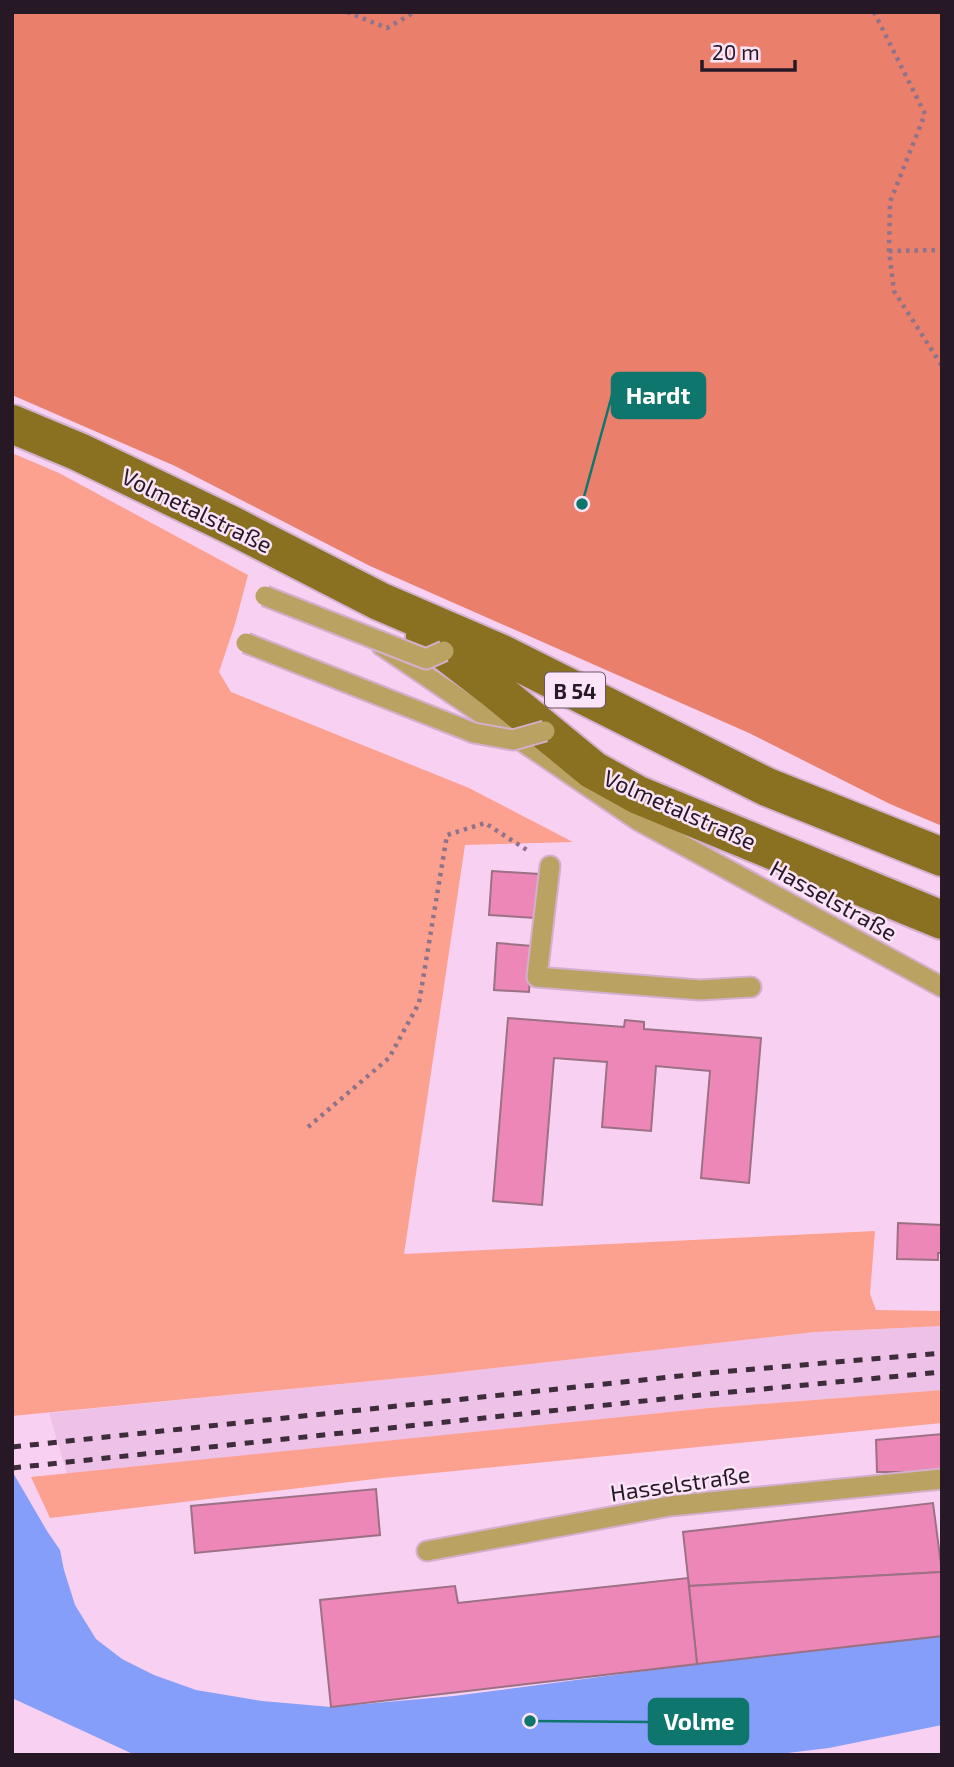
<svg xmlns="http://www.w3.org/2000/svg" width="954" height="1767" viewBox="0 0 954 1767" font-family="'Exo 2',sans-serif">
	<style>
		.built { fill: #eec2e8 }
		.green { fill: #fca08f }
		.forest { fill: #ea7f6c }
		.water { fill: #859ef9 }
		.building { fill: #ed87b7; stroke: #9c7184; stroke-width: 2 }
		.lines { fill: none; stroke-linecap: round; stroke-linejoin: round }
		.service-casing { stroke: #d2b0cd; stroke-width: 23 }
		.primary-casing { stroke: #d2b0cd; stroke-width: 42 }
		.path { stroke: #8e748b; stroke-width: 4.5; stroke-dasharray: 3.5 5; stroke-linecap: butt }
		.service { stroke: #baa362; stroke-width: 19 }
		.primary { stroke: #8a7122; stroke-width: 38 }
		.rail { stroke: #3d2d3b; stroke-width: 5; stroke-dasharray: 9 9; stroke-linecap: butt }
		.service-bridge-casing { stroke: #d2b0cd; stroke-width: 23; stroke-linecap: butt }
		.service-bridge { stroke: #baa362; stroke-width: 19 }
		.labels { text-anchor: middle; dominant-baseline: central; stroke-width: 5; stroke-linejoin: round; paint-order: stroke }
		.shield { fill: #fbe4f8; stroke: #665664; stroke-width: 2 }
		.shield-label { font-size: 21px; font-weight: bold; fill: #261925 }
		.street-label { font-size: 23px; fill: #261925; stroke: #fbe4f8 }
		.leader { fill: none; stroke: #0f766e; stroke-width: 2.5 }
		.callout-dot { fill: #0f766e; stroke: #fbe4f8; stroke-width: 2.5 }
		.callout { fill: #0f766e; stroke: #0f766e; stroke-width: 2.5 }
		.callout-label { font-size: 24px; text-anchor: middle; font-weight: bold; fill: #fff }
	</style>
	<rect width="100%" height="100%" fill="#f8d1f2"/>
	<path class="built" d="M942,1326V1390L709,1408L67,1474L49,1413L433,1375L815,1332Z"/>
	<g class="green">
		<path d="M12,453L59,473L248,575L235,624L219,672L231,692L469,788L573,842L465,845L404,1254L875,1231L870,1294L876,1310L942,1311V1326L815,1332L433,1375L12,1416Z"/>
		<path d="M942,1390V1423L383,1478L50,1518L31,1477L709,1408Z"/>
	</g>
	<path class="forest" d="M12,12H942V826L890,804L749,733L370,566L175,466L12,395Z"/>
	<path class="water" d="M12,1471L47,1531L60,1550L64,1570L75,1605L96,1639L122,1659L154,1675L196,1690L262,1701L331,1707L454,1696L697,1664L942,1636V1725L829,1748L771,1755H135L12,1698Z"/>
	<g class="building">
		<path d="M492,871L539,874L535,918L489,915Z"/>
		<path d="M497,943L532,946L529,992L494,990Z"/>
		<path d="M508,1018L624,1027L625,1020L644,1022V1029L761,1038L749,1183L701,1178L710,1071L656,1066L651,1131L602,1127L607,1062L554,1058L542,1205L493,1201Z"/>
		<path d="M898,1223L942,1225V1253H938V1260L897,1259Z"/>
		<path d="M942,1434V1472H877L876,1440Z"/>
		<path d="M376,1489L380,1535L195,1553L191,1506Z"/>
		<path d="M933,1503L942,1572L689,1586L683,1532Z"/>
		<path d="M942,1572V1636L697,1664L689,1586Z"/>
		<path d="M688,1578L697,1664L331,1707L320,1600L455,1586L458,1603Z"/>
	</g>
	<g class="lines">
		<g class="service-casing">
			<g id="service">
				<path d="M382,646L639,821L942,987"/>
				<path d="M550,866L537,977L700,990L751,987"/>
				<path d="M427,1551L670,1506L942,1479"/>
			</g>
		</g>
		<g class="primary-casing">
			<g id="primary">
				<path d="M12,424L79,452L231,525L379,601L502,654L767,787L942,857"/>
				<path d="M425,636L498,692L593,770L638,795L942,920"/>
			</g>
		</g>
		<g class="path">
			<path d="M347,12L387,28L415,12"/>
			<path d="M874,12L925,114L890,202L889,251L894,291L942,366"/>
			<path d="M889,251L942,250"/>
			<path d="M308,1127L389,1058L419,1003L447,835L485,823L530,852"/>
		</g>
		<use href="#service" class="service"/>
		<use href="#primary" class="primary"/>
		<g class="rail">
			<path d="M12,1447L708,1373L942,1353"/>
			<path d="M12,1468L710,1394L942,1372"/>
		</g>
		<g class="service-bridge-casing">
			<g id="service-bridge">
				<path d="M265,596L426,659L444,651"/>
				<path d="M246,643L474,733L513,740L545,731"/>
			</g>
		</g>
		<use href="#service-bridge" class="service-bridge"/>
	</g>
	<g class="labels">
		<rect class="shield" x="545" y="672.5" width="60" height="35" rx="5"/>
		<g class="shield-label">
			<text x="575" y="690">B 54</text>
		</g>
		<g class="street-label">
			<text transform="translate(197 510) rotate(26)">Volmetalstraße</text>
			<text transform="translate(680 809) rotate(24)">Volmetalstraße</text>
			<text transform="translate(834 900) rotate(29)">Hasselstraße</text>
			<text transform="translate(680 1483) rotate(-8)">Hasselstraße</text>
		</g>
	</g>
	<path class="leader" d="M582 504L612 395M530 1721L649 1722"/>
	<g class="callout-dot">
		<circle cx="582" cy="504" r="7"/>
		<circle cx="530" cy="1721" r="7"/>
	</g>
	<g class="callout">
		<rect x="612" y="373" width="93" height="45" rx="7"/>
		<rect x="649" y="1699" width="99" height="45" rx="7"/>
	</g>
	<g class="callout-label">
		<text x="658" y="404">Hardt</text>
		<text x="699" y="1730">Volme</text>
	</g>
	<rect width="954" height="1767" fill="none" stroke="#261925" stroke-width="28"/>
	<path d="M702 60v10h93v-10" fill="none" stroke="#261925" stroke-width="3.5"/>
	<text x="712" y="60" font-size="21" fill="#261925" stroke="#fbe4f8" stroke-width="5" paint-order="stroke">20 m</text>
</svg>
